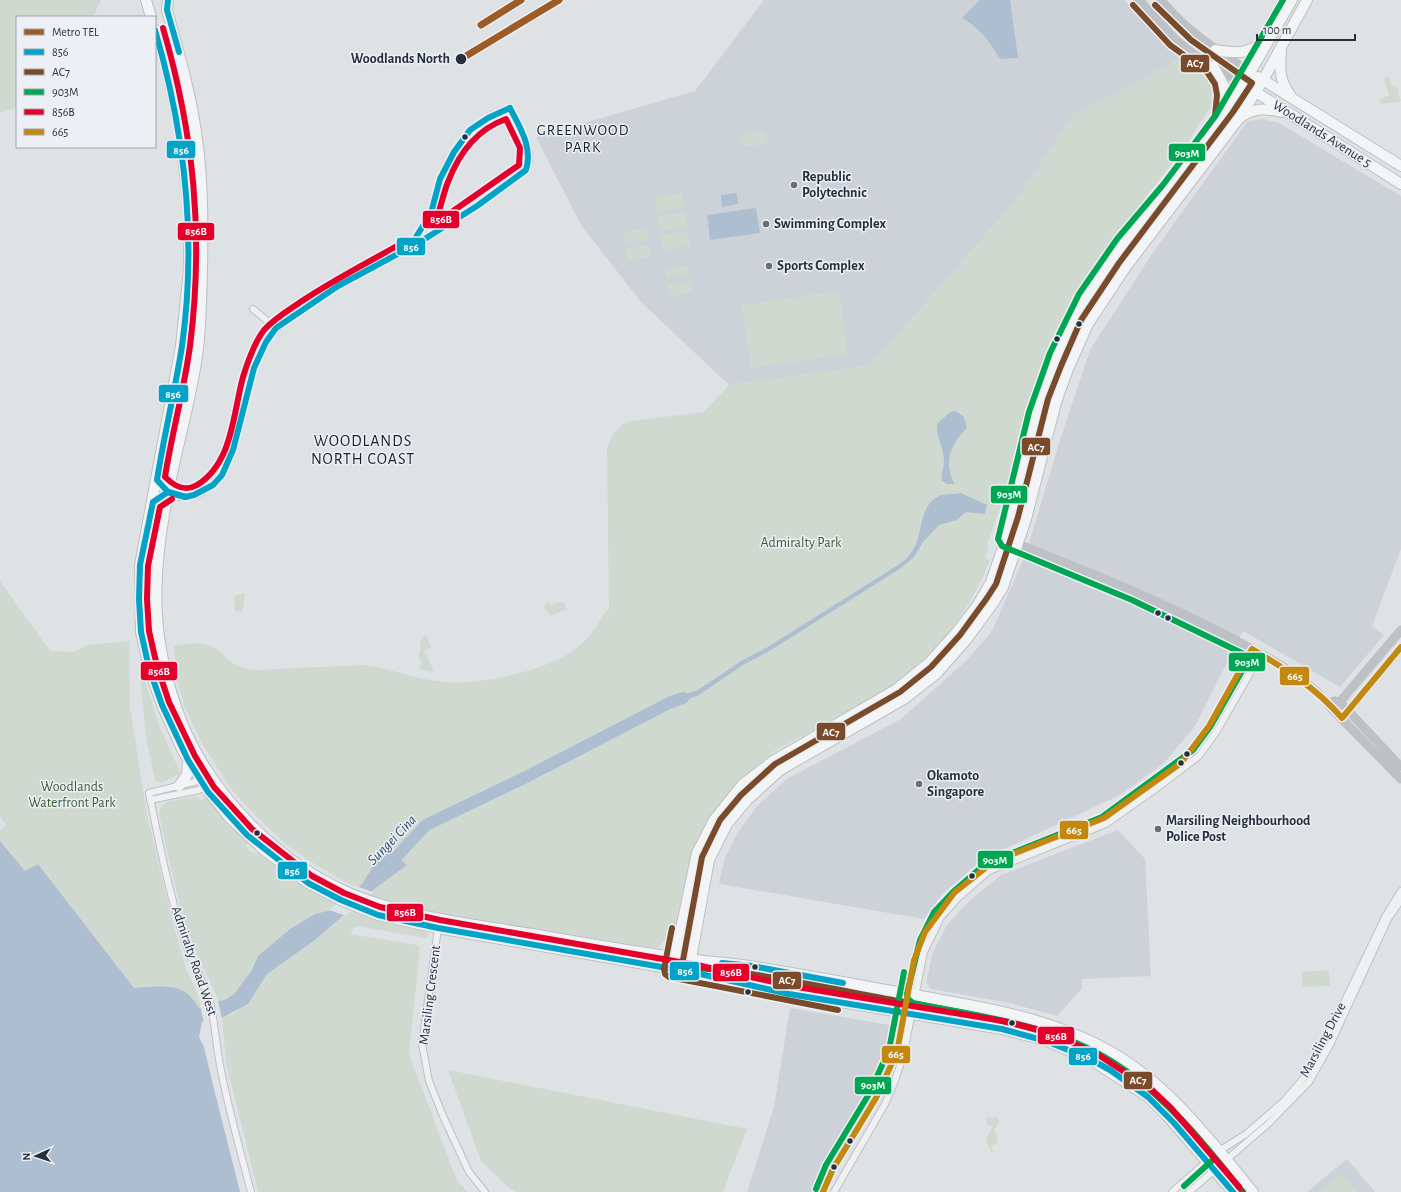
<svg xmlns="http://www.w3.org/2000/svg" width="1401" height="1192" viewBox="0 0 1401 1192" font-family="'Alegreya Sans',sans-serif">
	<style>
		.built { fill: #cdd1d8 }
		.green { fill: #d0d9d0 }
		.water { fill: #adbed0 }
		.pier { fill: #dfe2e5 }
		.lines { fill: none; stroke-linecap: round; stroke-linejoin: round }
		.river { stroke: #adbed0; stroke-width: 12 }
		.street-casing { stroke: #bec0c3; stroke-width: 8 }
		.primary-casing { stroke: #bcbfc2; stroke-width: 12 }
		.street { stroke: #eff0f1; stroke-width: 6 }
		.secondary { stroke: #bdc0c4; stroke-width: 9 }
		.primary { stroke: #f3f4f5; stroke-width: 10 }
		.bus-1-casing { stroke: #ecf0f5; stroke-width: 9 }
		.bus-2-casing { stroke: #ecf0f5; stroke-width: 9 }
		.bus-3-casing { stroke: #ecf0f5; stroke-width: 9 }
		.bus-4-casing { stroke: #ecf0f5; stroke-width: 9 }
		.bus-5-casing { stroke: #ecf0f5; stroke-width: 9 }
		.bus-1 { stroke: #02a3c7; stroke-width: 6 }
		.bus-2 { stroke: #7a4b2a; stroke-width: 6 }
		.bus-3 { stroke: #00a651; stroke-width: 6 }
		.bus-4 { stroke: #e4002b; stroke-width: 6 }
		.bus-5 { stroke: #c3880f; stroke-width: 6 }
		.metro-1-casing { stroke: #ecf0f5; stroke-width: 10 }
		.metro-1 { stroke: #9d5b25; stroke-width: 7 }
		.stop-dot { fill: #272f3d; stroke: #ecf0f5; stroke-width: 1.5 }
		.poi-dot { fill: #676e78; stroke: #ecf0f5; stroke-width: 1.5 }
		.labels { text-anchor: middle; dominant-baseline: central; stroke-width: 3; stroke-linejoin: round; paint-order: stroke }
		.stop-label { font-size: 14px; font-weight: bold; fill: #272f3d; stroke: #ecf0f5; text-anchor: end }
		.street-label { font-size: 14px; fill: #272f3d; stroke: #ecf0f5 }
		.poi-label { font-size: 14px; font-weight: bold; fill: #272f3d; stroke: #ecf0f5; text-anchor: start }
		.park-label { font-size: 14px; fill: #3b5935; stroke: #ecf0f5 }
		.neighbourhood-label { font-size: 15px; letter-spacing: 1px; fill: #19202e; stroke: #ecf0f5 }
		.water-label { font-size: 15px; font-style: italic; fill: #324e70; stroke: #ecf0f5 }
		.quarter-label { font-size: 16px; letter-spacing: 1px; fill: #19202e; stroke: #ecf0f5 }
		.line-badge { stroke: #ecf0f5; stroke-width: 1.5 }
		.badge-label { font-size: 11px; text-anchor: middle; font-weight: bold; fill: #fff }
	</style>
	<rect width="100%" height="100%" fill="#dfe2e5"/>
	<g class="built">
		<path d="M764,0H1124L1150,30L1182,58L1073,115L1019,197L870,366L729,385L641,302L581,225L536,137L695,91Z"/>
		<path d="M1263,119L1279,123L1401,196V549L1372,626L1384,635L1340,687L1243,631L1195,726L1164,763L1118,796L985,858L942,894L924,919L719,884L724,860L738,832L758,805L788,778L901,719L967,660L992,631L1026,553L1061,437L1090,350L1154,251L1248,121Z"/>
		<path d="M1118,830L1145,859L1151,978L1149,976L1082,979V988L1057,1016L1010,1003L931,989L926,982L933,952L947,925L966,904L1001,875Z"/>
		<path d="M790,1008L889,1025L892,1032L889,1047L881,1074L874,1092L834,1158L816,1192H747L774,1107Z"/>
		<path d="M1347,1159L1375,1192H1307Z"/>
	</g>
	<g class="green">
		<path d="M0,0H101L93,17H17V107L0,113Z"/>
		<path d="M1182,58L1210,79L1215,94L1213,104L1197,127L1188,143L1104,251L1068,308L1040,371L1028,402L1008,484L987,546H989L985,558L990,560C965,621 935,655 881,693L776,750L740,779L723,800L702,833L694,850L688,867L675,929L658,947L651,948L440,914L407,907L370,896L372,891L349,884L316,865L288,846L258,818L231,789L203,745L184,706L175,671L174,646C189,643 206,641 220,651C223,653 225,657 228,660C235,665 244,668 252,670L365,665C392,669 418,680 445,682C481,685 545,671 574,650C587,641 599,624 606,610H609L607,449L612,435L622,425L631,421L704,412L729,385L870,365L1019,197L1073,115Z"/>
		<path d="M1390,77L1391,85L1399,90L1398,94L1401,100L1399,102L1381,104L1379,100L1389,95L1384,78Z"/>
		<path d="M763,130L767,140L762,144L747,147L739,142L743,132Z"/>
		<path d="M682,193L685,208L657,212L655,197Z"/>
		<path d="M685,212L687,227L660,231L658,216Z"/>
		<path d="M647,229L649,239L625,242L624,232Z"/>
		<path d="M688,231L690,246L663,250L660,235Z"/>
		<path d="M650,245L651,257L628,260L626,249Z"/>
		<path d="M688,265L690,275L666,278L665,268Z"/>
		<path d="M691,282L692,293L669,296L667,285Z"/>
		<path d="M839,291L848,354L751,368L742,305Z"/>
		<path d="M0,581L50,651L74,652L87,645L129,641L130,708L147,815L175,931L186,969L196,989L201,1007L199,1008L189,995L168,986L134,988L38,864L25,872L0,841V830L6,825L0,816Z"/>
		<path d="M245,593L242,612L235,611L234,596Z"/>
		<path d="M549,602L551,606L558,602H564L567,609L550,616L544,606Z"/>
		<path d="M426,635L431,647L424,651L433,669V672L419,669L422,660L418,659L421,645H420L422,637Z"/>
		<path d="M143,674L160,728L181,774L161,783L155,781L146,737L140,675Z"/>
		<path d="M197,796L201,801L206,797L248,842L246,847L251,852L258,853L285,872L335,903L377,919L424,930L429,935L425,938L356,926L350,934L417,945L420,948L409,1054L457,1181L468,1192H258L226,1063L222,1018L233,1014L257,990L266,974L315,940L345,915L268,949L258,956L241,987L235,993L219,1002C210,979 197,958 189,934C176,895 168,854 159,814L162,805L166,802Z"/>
		<path d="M1329,970L1330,986L1302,987V972Z"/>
		<path d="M448,1070L747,1129L723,1192H516L507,1186L481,1161Z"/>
		<path d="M996,1117L998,1119L999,1123L994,1130L997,1135V1143L992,1146L993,1152L992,1153C983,1137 986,1139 993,1126H989L985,1118Z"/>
		<path d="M1342,1173L1357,1192H1320Z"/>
	</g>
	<g class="water">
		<path d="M980,0H1010L1018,58L1000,59C990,42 979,27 962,18Z"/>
		<path d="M737,193L738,204L722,207L721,195Z"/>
		<path d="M756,208L760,233L710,240L707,215Z"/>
		<path d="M956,411L964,417L967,428C950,444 943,464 955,484H947L942,481C940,474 944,469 944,462C944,448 936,437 937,424L950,412Z"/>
		<path d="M961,493L987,505L985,514L966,512L957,520L939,525L923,542L914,557L901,568L768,652L743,665L699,695L670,706L667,700L698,690L741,661L766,648L898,565C906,560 912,553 916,544C922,529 921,506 937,497C943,493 953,495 961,493Z"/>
		<path d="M0,841L25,871L38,864L134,988C151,987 175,982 189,995C193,999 196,1004 199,1008L226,999L235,993L251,971L258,956L290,929L315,914L332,910L362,884L386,846L407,865L373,890L315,940L267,974L248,1004L222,1018L202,1022L199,1037L204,1047L213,1085L240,1192H0Z"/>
	</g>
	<g class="pier">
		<path d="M356,886L373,892L346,916L329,910Z"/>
		<path d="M218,1001L222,1020L204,1023L200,1006Z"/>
	</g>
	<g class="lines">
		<path class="river" d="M386,868L426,825L526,777L669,703L683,698"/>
		<g class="street-casing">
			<g id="street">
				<path d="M253,309L276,328"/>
				<path d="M180,495C188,498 197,496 205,490C238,468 238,422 248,387C252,372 257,356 266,342C275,327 289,319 304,309C315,301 327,292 339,286C365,271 393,258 419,243C456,221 491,196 526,170C536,150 518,126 510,108L488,118L470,130L454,152L440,179L431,213L408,249"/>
				<path d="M202,778L194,782L149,793C159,841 168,891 184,938C191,960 203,980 210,1002C215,1023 216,1044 220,1065C228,1108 240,1150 251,1192"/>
				<path d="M150,800L199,790L214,780"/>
				<path d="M438,928L422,1044L429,1081L443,1116L469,1172L485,1192"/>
				<path d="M823,1192L833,1169L876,1098L897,1052L914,960L925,932L938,914L954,893L993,862L1104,818L1181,763L1209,726L1252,649"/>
				<path d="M834,1192L885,1104L894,1083L903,1057L924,952L941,917L958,898L989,871L1106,824L1157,788L1199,756L1217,731L1261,654"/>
				<path d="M1172,1192L1219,1151L1246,1134L1268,1115L1284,1101L1303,1079L1339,1013L1386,915L1401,891"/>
				<path d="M1189,1192L1268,1124L1309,1082L1330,1045L1388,919L1401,900"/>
			</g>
		</g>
		<g class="primary-casing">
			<g id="primary">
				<path d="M146,0L151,17"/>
				<path d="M168,0L167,10C176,44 187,79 193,114C203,166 203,218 202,270C201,297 201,323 198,349C192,397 177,445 168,493C151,577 150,642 182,723C212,796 278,863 351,894C408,917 471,924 532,934C583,943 635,952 687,959C709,962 732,963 755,967C806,975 858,985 909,994C973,1006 1040,1015 1098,1045C1163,1077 1208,1137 1253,1192"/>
				<path d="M155,30L167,67L180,131L189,209V270L181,346L140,565L141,632L149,668L162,705L183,751L205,787L229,817L263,849L308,883L341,900L378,915L438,928L696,973L770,990L1002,1029L1045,1040L1093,1061L1147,1096L1165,1113L1233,1192"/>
				<path d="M1215,50C1240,54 1247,54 1269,39"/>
				<path d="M1281,52C1279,69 1280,81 1290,95"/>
				<path d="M1213,66L1224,86L1223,117"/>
				<path d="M1258,77L1401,166"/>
				<path d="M1251,89L1401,184"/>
				<path d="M1241,117C1254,108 1266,108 1281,112"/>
				<path d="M164,488L168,492L180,495"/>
				<path d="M179,786L187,775L188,760"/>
				<path d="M674,962L697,853L714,820L742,785L773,761L897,689L929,663L956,633L977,606L991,582L1006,539L1037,415L1057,357L1075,319L1087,295L1106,267L1223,119L1292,0"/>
				<path d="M690,964L709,860L727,824L747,800L780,770L904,699L937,673L966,640L994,602L1003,587L1026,519L1056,402L1068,369L1088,324L1125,268L1240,117L1263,80L1307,0"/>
			</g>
		</g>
		<use href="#street" class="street"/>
		<g class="secondary">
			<path d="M1139,0L1175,39L1192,53L1244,85"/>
			<path d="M1161,0C1188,33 1216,49 1251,73"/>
			<path d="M1006,539C1084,570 1161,601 1235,640C1269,658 1310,678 1333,710L1401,779"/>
			<path d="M1334,701L1340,702L1401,767"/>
			<path d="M1333,710L1401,630"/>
			<path d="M1344,716L1401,647"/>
		</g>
		<use href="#primary" class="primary"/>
		<g class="bus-1-casing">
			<g id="bus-1">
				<path d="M168,0L167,10L179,52"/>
				<path d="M155,30C185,133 197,239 182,346C175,391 164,435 157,480L168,492L186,497"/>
				<path d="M510,108C520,128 533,147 526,170L477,206L420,242L338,286L276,328L266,342L254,368L233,450L222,475L213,485L194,495L185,497L168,492L153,502L140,565L139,599L141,632L149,668L162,705L188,760L208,792L247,835L308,883L341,900L378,915L438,928L696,973L789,994L1002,1029L1046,1041L1090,1059L1110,1070L1148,1097L1174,1123L1233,1192"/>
				<path d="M411,245L431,213L440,179L454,152L470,130L488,118L510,108"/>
				<path d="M722,963L752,966L843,983"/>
			</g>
		</g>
		<g class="bus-2-casing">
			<g id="bus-2">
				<path d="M1133,5L1170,45L1207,72L1215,84L1217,95L1215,116L1201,135"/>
				<path d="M1155,5L1191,40L1252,83L1233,112L1119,263L1081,320L1061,366L1048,399L1018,517L996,584L987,598L960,635L931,667L900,692L775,764L741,795L720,820L702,857L683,960L685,965L689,967C710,969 731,971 751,974C801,982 850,992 899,1001C979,1016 1063,1026 1131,1075C1175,1106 1209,1150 1243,1192"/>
				<path d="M672,928L664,969L665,974L669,977L838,1010"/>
			</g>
		</g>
		<g class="bus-3-casing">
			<g id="bus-3">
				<path d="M1184,1186L1215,1158C1185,1123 1153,1087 1113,1062C1053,1024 981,1017 913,1003L908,999L907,994L920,940L934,912L953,892L985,864L1102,817L1193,750L1210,727L1250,657L1132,600L1002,546L998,539L1029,412L1050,353L1079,294L1117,239L1162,186L1216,115L1283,0"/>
				<path d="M816,1189L826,1165L869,1094L889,1050L904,972"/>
			</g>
		</g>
		<g class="bus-4-casing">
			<g id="bus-4">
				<path d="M163,28C194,134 204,236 190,346C184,390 172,433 165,477C175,487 185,492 197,485C233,463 233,413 243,377C248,361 254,343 264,330C275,318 289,310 302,301C335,279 369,262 402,243"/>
				<path d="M506,119L520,148L519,165L433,225C441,212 442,196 448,182C459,153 478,129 506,119Z"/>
				<path d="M172,499L160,507L148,566L147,599L149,631L157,666L169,702L195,756L214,787L252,829L312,876L344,893L380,907L440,920L697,965L791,986L1003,1021L1048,1032L1097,1054L1152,1090L1171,1108L1239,1187"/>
			</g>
		</g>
		<g class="bus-5-casing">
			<path id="bus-5" d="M823,1192L833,1169L876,1098L897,1052L914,960L925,932L954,893L993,862L1104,818L1181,763L1209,726L1252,649C1287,670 1315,687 1342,718L1401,647"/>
		</g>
		<use href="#bus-1" class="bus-1"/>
		<use href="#bus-2" class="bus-2"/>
		<use href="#bus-3" class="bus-3"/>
		<use href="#bus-4" class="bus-4"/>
		<use href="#bus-5" class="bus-5"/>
		<g class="metro-1-casing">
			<g id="metro-1">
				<path d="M481,25L521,0"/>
				<path d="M461,59L559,0"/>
			</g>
		</g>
		<use href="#metro-1" class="metro-1"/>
	</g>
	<g class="stop-dot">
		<circle cx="461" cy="59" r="6"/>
		<circle cx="465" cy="137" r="3.5"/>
		<circle cx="1079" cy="324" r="3.5"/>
		<circle cx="1057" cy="339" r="3.5"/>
		<circle cx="1158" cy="613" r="3.5"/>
		<circle cx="1168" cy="618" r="3.5"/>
		<circle cx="1187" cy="754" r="3.5"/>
		<circle cx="1181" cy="763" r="3.5"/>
		<circle cx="257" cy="833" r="3.5"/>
		<circle cx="972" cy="876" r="3.5"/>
		<circle cx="755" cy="967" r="3.5"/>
		<circle cx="748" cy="992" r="3.5"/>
		<circle cx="1012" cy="1023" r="3.5"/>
		<circle cx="850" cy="1141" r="3.5"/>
		<circle cx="834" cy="1167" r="3.5"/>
	</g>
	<g class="poi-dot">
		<circle cx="794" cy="185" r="4"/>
		<circle cx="766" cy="224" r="4"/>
		<circle cx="769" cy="266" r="4"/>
		<circle cx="919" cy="784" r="4"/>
		<circle cx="1158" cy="829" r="4"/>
	</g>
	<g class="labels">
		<g class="stop-label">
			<text x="450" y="59">Woodlands North</text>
		</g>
		<g class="street-label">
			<text transform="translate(1322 134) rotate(32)">Woodlands Avenue 5</text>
			<text transform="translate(194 961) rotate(71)">Admiralty Road West</text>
			<text transform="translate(430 995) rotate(-83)">Marsiling Crescent</text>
			<text transform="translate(1323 1040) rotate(-62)">Marsiling Drive</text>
		</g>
		<g class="poi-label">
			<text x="802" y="177">Republic<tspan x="802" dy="16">Polytechnic</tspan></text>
			<text x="774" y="224">Swimming Complex</text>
			<text x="777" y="266">Sports Complex</text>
			<text x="927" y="776">Okamoto<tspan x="927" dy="16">Singapore</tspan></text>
			<text x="1166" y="821">Marsiling Neighbourhood<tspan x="1166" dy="16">Police Post</tspan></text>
		</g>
		<g class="park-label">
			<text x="801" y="543">Admiralty Park</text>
			<text x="72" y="787">Woodlands<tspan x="72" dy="16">Waterfront Park</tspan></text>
		</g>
		<g class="neighbourhood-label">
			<text x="583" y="130">GREENWOOD<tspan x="583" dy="17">PARK</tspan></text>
		</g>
		<g class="water-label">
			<text transform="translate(392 840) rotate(-46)">Sungei Cina</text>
		</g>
		<g class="quarter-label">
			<text x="363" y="441">WOODLANDS<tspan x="363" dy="18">NORTH COAST</tspan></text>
		</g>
	</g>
	<g class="line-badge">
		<rect x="1180" y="54" width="30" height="19" rx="4" fill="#7a4b2a"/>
		<rect x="166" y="140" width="30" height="19" rx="4" fill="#02a3c7"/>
		<rect x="1168" y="143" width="38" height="19" rx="4" fill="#00a651"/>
		<rect x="422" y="210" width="38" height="19" rx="4" fill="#e4002b"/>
		<rect x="177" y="222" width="38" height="19" rx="4" fill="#e4002b"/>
		<rect x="396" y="237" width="30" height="19" rx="4" fill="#02a3c7"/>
		<rect x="158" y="384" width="31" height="19" rx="4" fill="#02a3c7"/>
		<rect x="1021" y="437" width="30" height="19" rx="4" fill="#7a4b2a"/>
		<rect x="990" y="485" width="38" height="19" rx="4" fill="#00a651"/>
		<rect x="1228" y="652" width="38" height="20" rx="4" fill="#00a651"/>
		<rect x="140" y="661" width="38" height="20" rx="4" fill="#e4002b"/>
		<rect x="1279" y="666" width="31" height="20" rx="4" fill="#c3880f"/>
		<rect x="816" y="722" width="30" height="19" rx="4" fill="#7a4b2a"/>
		<rect x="1059" y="820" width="30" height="20" rx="4" fill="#c3880f"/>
		<rect x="977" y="850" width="37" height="19" rx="4" fill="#00a651"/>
		<rect x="277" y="861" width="31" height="19" rx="4" fill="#02a3c7"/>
		<rect x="386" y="903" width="38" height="19" rx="4" fill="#e4002b"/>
		<rect x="669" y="961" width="31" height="20" rx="4" fill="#02a3c7"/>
		<rect x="712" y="963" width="38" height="19" rx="4" fill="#e4002b"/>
		<rect x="772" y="971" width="30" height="19" rx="4" fill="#7a4b2a"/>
		<rect x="1037" y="1026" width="38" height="19" rx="4" fill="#e4002b"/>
		<rect x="881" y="1045" width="30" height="19" rx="4" fill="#c3880f"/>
		<rect x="1068" y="1047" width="30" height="19" rx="4" fill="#02a3c7"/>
		<rect x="1123" y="1071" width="30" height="19" rx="4" fill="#7a4b2a"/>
		<rect x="854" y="1076" width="38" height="19" rx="4" fill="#00a651"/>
	</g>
	<g class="badge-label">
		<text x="1195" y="67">AC7</text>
		<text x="181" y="154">856</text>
		<text x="1187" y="157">903M</text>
		<text x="441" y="223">856B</text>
		<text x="196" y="235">856B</text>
		<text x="411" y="251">856</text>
		<text x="173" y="398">856</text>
		<text x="1036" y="451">AC7</text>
		<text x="1009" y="498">903M</text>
		<text x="1247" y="666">903M</text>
		<text x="159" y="675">856B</text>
		<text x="1295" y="680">665</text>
		<text x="831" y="736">AC7</text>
		<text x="1074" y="834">665</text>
		<text x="995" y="864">903M</text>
		<text x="292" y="875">856</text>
		<text x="405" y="916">856B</text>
		<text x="685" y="975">856</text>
		<text x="731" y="976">856B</text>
		<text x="787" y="984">AC7</text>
		<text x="1056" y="1040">856B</text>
		<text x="896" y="1058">665</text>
		<text x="1083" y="1060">856</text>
		<text x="1138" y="1084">AC7</text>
		<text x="873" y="1089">903M</text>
	</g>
	<rect x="16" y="16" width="140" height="132" fill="#ecf0f5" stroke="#9da3ab"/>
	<rect x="24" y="29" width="20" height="6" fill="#9d5b25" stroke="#9da3ab"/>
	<text x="52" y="36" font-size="12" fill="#272f3d">Metro TEL</text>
	<rect x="24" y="49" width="20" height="6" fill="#02a3c7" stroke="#9da3ab"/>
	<text x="52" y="56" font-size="12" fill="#272f3d">856</text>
	<rect x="24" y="69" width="20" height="6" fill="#7a4b2a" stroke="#9da3ab"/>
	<text x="52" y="76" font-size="12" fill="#272f3d">AC7</text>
	<rect x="24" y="89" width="20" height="6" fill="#00a651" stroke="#9da3ab"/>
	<text x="52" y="96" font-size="12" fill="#272f3d">903M</text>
	<rect x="24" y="109" width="20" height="6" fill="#e4002b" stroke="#9da3ab"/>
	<text x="52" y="116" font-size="12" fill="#272f3d">856B</text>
	<rect x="24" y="129" width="20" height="6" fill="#c3880f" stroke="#9da3ab"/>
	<text x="52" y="136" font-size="12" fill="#272f3d">665</text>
	<g transform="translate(36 1156) rotate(267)" stroke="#ecf0f5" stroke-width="3" paint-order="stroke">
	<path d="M0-3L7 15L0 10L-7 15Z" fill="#272f3d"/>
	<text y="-6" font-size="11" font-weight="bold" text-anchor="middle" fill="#272f3d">N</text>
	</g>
	<path d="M1257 34v6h98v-6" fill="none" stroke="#272f3d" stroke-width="2"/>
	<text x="1263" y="34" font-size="12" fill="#272f3d" stroke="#ecf0f5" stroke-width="3" paint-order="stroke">100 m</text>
</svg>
